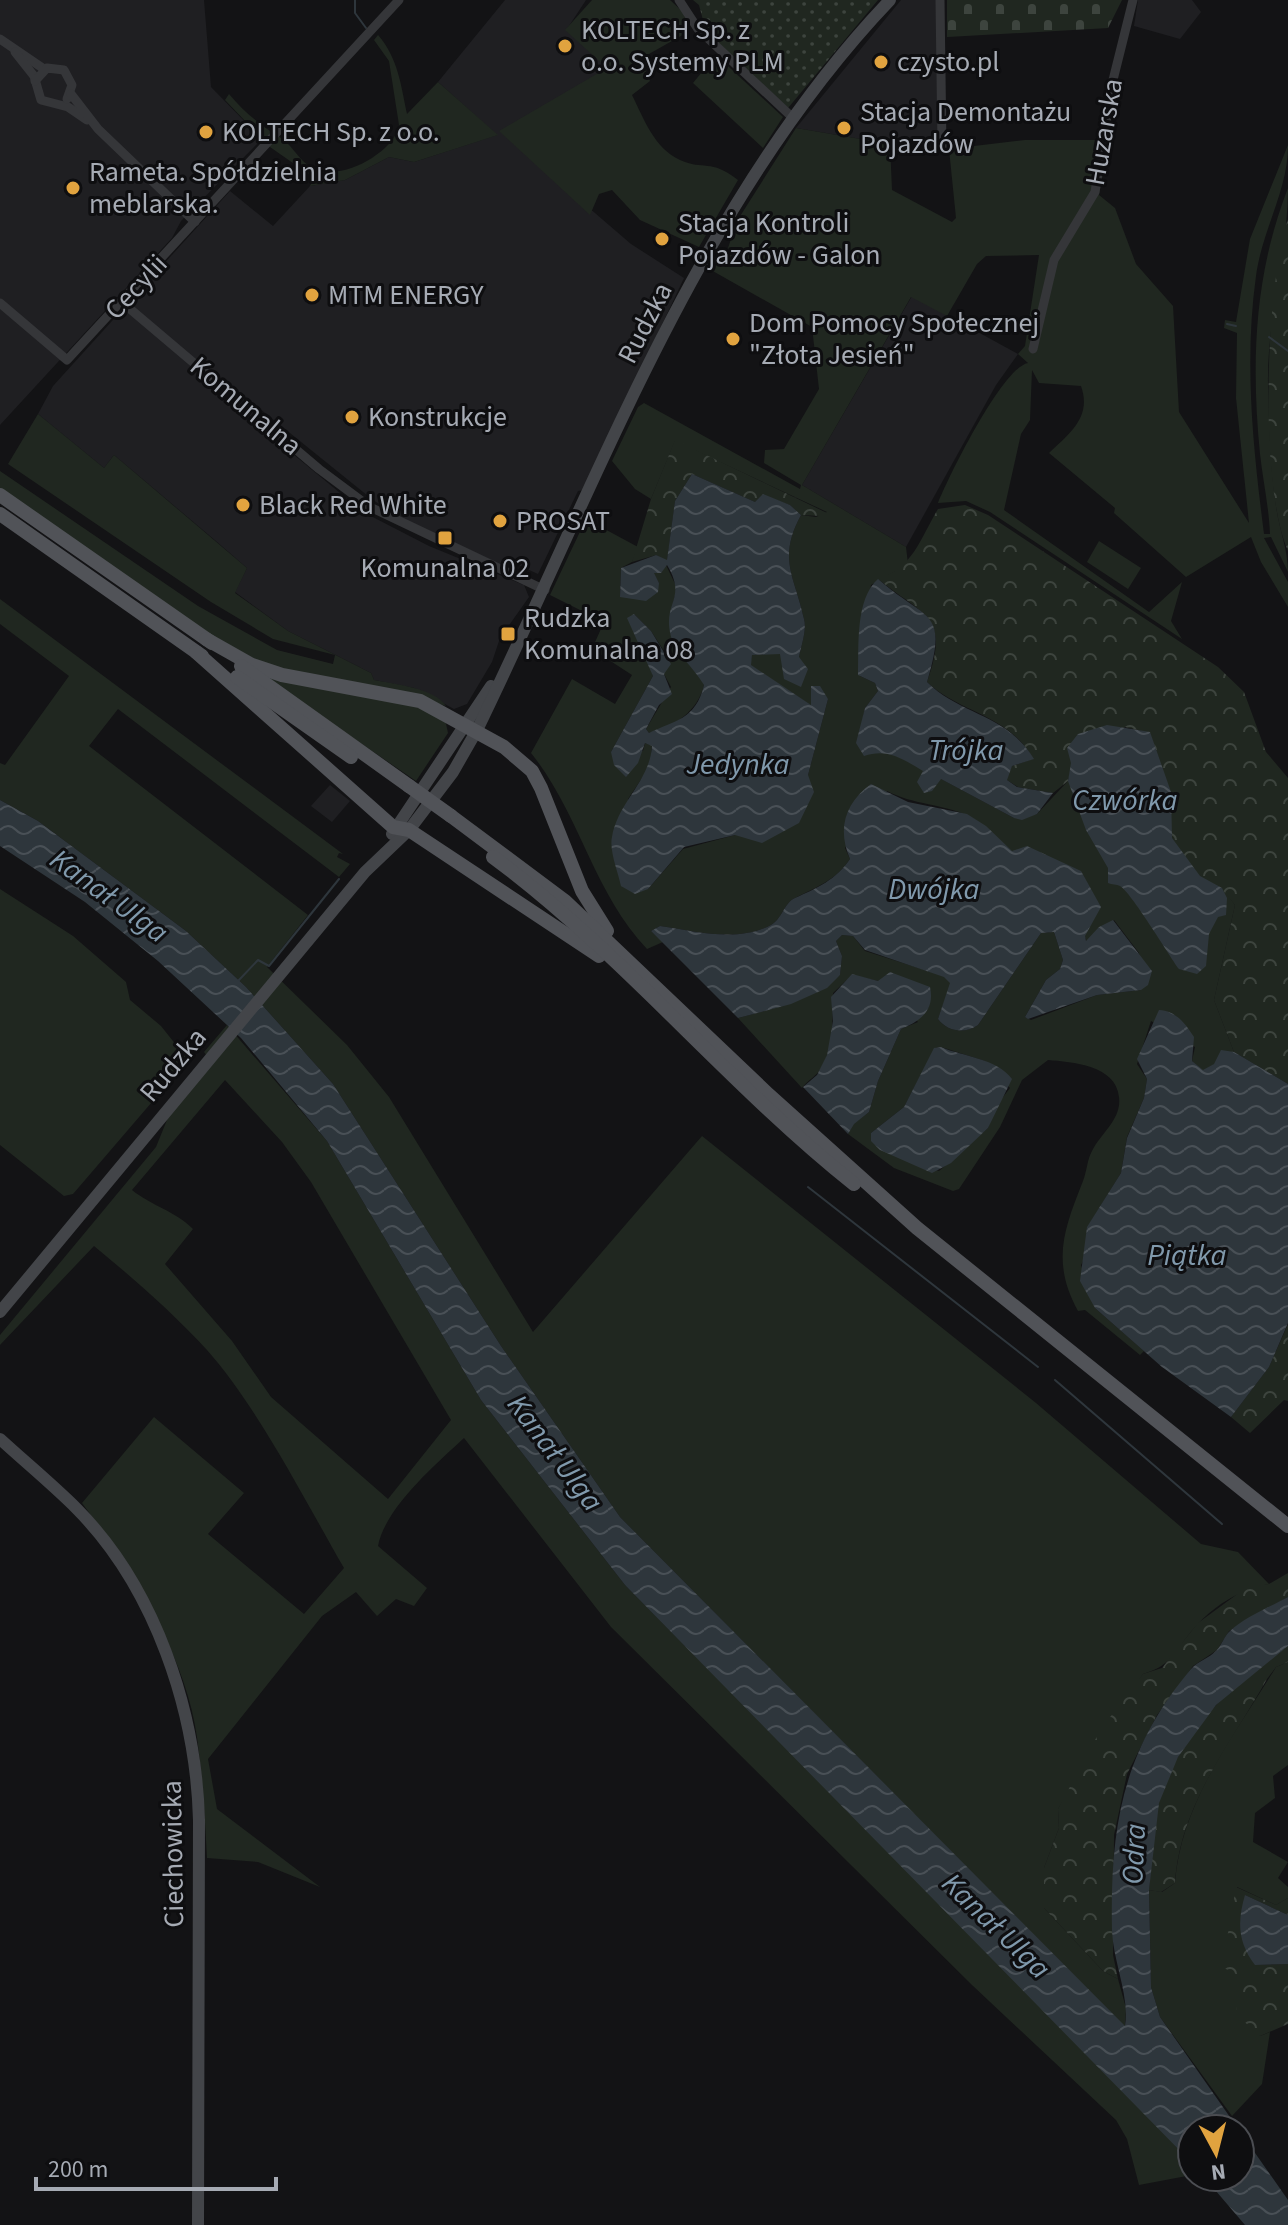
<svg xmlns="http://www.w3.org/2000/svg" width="1288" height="2225" viewBox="0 0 1288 2225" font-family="'Source Sans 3',sans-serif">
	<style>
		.built { fill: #1f1f22 }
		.green { fill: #202720; fill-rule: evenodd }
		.forest { fill: url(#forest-crowns) }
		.cemetery { fill: url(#cemetery-stones) }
		.garden { fill: url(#garden-dots) }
		.water { fill: url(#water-waves) }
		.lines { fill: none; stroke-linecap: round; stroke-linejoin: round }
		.stream { stroke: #2e363c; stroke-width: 2 }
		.street { stroke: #353639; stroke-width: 9 }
		.secondary { stroke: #434549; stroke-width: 12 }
		.primary { stroke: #515358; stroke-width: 14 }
		.primary-bridge { stroke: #515358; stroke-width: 14 }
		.poi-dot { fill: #e1a33f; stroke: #0e0e10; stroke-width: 3 }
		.labels { text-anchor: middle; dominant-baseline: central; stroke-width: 6; stroke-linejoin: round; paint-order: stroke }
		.poi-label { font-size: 28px; fill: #a6abb4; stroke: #0e0e10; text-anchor: start }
		.street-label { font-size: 28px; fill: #a6abb4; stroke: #0e0e10 }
		.water-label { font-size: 30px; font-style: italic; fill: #8099ac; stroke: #0e0e10 }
	</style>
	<defs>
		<pattern id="forest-crowns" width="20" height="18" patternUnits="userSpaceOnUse" patternTransform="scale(2)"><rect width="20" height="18" fill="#202720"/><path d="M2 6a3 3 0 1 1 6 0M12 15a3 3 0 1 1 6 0" fill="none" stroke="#3d443e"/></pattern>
		<pattern id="cemetery-stones" width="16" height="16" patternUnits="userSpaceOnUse" patternTransform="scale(2)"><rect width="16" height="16" fill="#202720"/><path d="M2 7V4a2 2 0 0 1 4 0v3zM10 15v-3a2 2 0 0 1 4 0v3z" fill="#3d443e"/></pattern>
		<pattern id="garden-dots" width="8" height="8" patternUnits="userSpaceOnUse" patternTransform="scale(2)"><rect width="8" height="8" fill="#202720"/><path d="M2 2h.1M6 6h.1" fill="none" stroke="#3d443e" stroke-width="1.8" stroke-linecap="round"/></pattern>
		<pattern id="water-waves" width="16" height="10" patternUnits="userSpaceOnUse" patternTransform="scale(2)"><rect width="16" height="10" fill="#2e363c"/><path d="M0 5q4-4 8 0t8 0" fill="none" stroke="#495056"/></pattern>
	</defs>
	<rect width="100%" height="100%" fill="#131315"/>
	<g class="built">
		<path d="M0,0H204L211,87L262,139L181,221L172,238L0,425Z"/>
		<path d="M505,0H586L567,29L613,68L502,133L631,244L684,278L584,490L578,491L538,574L509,561L506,567L401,518L373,500L238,391L229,401L363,512L429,546L524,585L529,597L500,638L492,662L467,704L454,709L414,688L374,680L371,673L288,631L235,592L247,568L217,542L114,455L104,468L38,414L53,386L230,191L273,226L310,186L345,180L389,157L414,162L497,135L438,82Z"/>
		<path d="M901,0H937L938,140L890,144L796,128Z"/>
		<path d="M1138,0H1192L1201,12L1180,39L1134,26Z"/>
		<path d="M912,296L1018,354L996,385L906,547L802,485Z"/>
		<path d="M330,785L350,801L332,822L311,806Z"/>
	</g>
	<g class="green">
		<path d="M592,0H670L684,13L688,32L640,59L650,81L632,95C644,119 654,148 680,160C704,171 710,158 738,180L699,247L640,220L612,190L599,194L590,215L499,131L607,68L565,30Z"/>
		<path d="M378,35C398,58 401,85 407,114L438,82L498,135L414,162L389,157L345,180L310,186L313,180L310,175L270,147L225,100L229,94C245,113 260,125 281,138C290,144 296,154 303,161C323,180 351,171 372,158C385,149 396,140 399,125L389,61L374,40Z"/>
		<path d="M716,55L783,117L763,148L693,83Z"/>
		<path d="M796,128L890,144L892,190L952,222L956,218L949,149L1025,140H1109L1099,195L1115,208L1136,264L1173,306L1179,412L1249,523L1236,398L1237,333L1224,328L1225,320L1236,322L1250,239L1288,145C1288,191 1262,230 1256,276C1244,362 1253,447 1264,534H1270C1269,508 1263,481 1260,454C1251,362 1254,275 1288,188C1288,253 1267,317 1268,383C1269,424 1270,466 1276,506C1279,529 1288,549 1288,572L1271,537L1264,538L1288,582V607L1261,562L1251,537L1186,577L1114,513L1115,508L1049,453C1070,433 1092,417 1081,386L1039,383L1032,370L1030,420L1021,434L1004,510L1149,612L1182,582L1171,621L1182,639L990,512L966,501L938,503C949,476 1002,368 1028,363L1018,354L1025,346L1039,255L986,256L977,264L947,316L911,297L802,485L906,547L908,564L871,585L860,676L875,683L878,691L865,708L859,738L874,752L884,751L902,758L1014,818L1037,814L1068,781L1107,726L1150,732C1171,792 1196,854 1235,905L1214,1000L1234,1052L1203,1071L1192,1061L1195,1047L1151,1021L1137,1064L1147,1079L1144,1098L1127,1137L1121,1173L1087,1228L1086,1255L1081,1265L1095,1308L1144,1351L1140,1355L1085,1310L1078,1311C1051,1262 1064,1229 1083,1181C1087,1171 1087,1160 1092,1151C1101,1133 1122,1119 1119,1097C1116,1065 1072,1062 1048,1060L1022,1080L1000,1127L959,1189L953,1191L894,1168L848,1134L853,1124L869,1112L878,1081L901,1029L918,1022L878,981L852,975L833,993C832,1018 835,1047 820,1070C815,1077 807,1081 802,1088L738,1018C776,1008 810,1000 840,975L842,956L836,941L842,935L853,936L865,951L944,976L951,983L938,1019C948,1032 965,1034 978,1025L1041,933L1054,932L1063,960L1060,969L1046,980L1025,1017L1031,1020L1097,995L1141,990L1139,953L1114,920L1087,942C1079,919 992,827 969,816C943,804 914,805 887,791L845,848L850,859C836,880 817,887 795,898C784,903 782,919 771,925C738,943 695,931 660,926L651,931L663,942L647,949C593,892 580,814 531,753L572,679L615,704L632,675L592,649L604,622L550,595L586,519L638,547L632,562L621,568L620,596L659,583L653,573L666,565L677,588L673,603L704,685C698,711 674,727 649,733L646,729L671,687L664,674L668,657L651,631L634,614L653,676L611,752L643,751L645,743L652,745L650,766L628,799L648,889L683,849L735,835L808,775L828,699L811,686L812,706L750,665L752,655L781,653L799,657C801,646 807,630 804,619C795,577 777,559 801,515L816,517L827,512L675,441L651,499L635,489L612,461L638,407L644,403L800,489L801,485L764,463L765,450L784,449L819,389L812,327L711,270L727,251L737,221ZM941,1047L985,1061L1010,1088L996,1106L988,1128L939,1171L880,1150L871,1133L904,1107L935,1048Z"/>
		<path d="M38,414L104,468L114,455L247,568L235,593L288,631L371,673L374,680C394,684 435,688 446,706L394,691L272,669L195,626L0,489V471L198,606L277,650L333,664L335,655L273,639L211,602L8,464Z"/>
		<path d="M1099,541L1141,568L1128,589L1087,562Z"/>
		<path d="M0,599L343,854L339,853L337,857L350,864L339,877L118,709L89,746L308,915L267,967L347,1045L389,1097L533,1332L702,1136L1036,1403L1201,1544L1238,1552L1269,1584C1244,1588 1216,1604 1198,1624C1176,1647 1176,1664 1143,1674L1058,1809L1059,1828L1044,1868V1908L1103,1971L1118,1979L1126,2008L1125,2027L620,1517L501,1346L333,1084L246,987L186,931L38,821L0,800V763L5,765L69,676L0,624Z"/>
		<path d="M252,669L416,705L445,719L448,733L416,781Z"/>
		<path d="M0,889L73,936L126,982L130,1000L161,1026L188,1060L73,1194L64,1196L0,1145Z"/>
		<path d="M227,1025L327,1141L481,1400L625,1585L1172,2138L1192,2163V2175L1139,2185L1127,2139L1116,2120L972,1985L611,1627L464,1438C436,1464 385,1508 378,1546L427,1588L414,1606L396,1599L377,1616L356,1592L322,1616L208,1759L217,1809L320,1887L258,1862L207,1858C205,1817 202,1775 197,1737C186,1655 130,1568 82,1503L154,1417L244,1493L208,1534L304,1614L344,1568C304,1499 259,1409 207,1350C172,1312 133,1278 94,1246L0,1345V1335L156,1147L169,1115L212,1063L204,1052ZM225,1080L282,1142L311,1182L451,1420L388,1499L271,1397L232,1341L165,1264L193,1229C175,1211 152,1206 132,1190Z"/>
		<path d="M1288,1662V1765L1273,1776L1275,1798L1255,1813L1253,1842L1288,1862L1278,1878L1288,1887V1898L1276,1905L1237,1887L1236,1974L1260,2036L1270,2032L1262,2084L1232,2116L1160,2017L1151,1987L1149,1890L1162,1892L1175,1883C1181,1801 1235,1735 1276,1667Z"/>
	</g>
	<g class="forest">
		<path d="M1288,219V551C1259,486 1265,287 1288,219Z"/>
		<path d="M675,440L827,513L821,516L801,515L790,505L763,495L755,502L692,474L675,501L667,561L656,555L632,562L651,499Z"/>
		<path d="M965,505L988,515L1218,667L1244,692L1266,752L1288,778V1084L1234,1052L1214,1000L1235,905L1221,888L1200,876L1172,839L1171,792L1150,733L1125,727L1072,764L1068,781L1053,793L1018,787L1007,780L1006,776L1012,766L1033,759C1010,715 960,713 927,682C951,614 924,617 877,578C912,571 921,537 938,509Z"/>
		<path d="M1288,1324V1401L1284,1400L1250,1433L1231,1417L1269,1367Z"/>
		<path d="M1288,1573V1597L1229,1631L1217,1650L1193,1666L1157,1715L1127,1774L1114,1835L1113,1955L1118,1979L1103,1971L1044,1908V1868L1059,1828L1058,1809L1101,1729L1143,1674L1162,1668L1198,1623L1247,1587L1269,1584Z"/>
		<path d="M1288,1646V1662L1276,1667L1267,1679C1230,1745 1180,1805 1175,1883L1161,1892L1149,1890C1152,1862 1152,1832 1158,1804C1172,1746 1236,1674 1288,1646Z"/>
		<path d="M1236,1887L1276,1905L1288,1898V1915L1245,1895L1255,1965L1288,1964V2024L1260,2036L1237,2015L1236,1974L1222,1967Z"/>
	</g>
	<path class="cemetery" d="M947,0H1122L1108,28L947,37Z"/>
	<path class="garden" d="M693,0H878L788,108L706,31L699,5Z"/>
	<g class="water">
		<path d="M692,474L755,502L763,494L790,505L801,515C777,559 795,577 804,619C807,630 801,646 799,657L808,669L801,687L784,679L780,654L752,655L751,665L811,705V686H820L828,699L808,775L814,792L799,823L762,843L735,835L684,847L648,889L635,894L621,886C618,872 609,850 612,837C618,802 650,781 652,746L645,743L638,763L626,777L614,765L611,752L653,676L627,618L634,614L651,631L671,664L664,674L672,694L659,705L646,729L649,733C673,721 696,720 704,685C694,667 673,652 670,632C664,602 687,598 667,565L661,573H654L659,583L658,592L646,601L620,597L621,568L656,555L667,560L675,501Z"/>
		<path d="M878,579C927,622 949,608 927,682C960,715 1007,714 1034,759L1012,766L1007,780L1017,787L1053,793L1037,814L1022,820L1014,818L941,779L932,791L924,793L917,782L923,771C903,759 887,748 864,756L856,743L865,708L878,691L875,683L858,675C859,647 855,599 878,579Z"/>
		<path d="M1107,725L1150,732L1171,792L1172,838L1200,876L1222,888L1227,898L1226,915L1218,917L1209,934L1206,966L1197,974L1179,969C1168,954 1131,892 1120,886C1117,884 1112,885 1108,883V868L1086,830L1068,781L1071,763L1067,748L1078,734Z"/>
		<path d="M871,784L908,802L967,814L986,826L1012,851L1027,846L1081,871L1101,907L1085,936L1086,941L1099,927L1113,920L1152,971L1148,985L1141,990L1097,995L1028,1019L1025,1017L1046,980L1060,969L1063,960L1054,932L1041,933L978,1025C965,1034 948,1032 938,1019L950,983L944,977L865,950L853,936L842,935L836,941L842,956L840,975L827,988L791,1004L738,1018L651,931L660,926C695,931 738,943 771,925C782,919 784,903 795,898C817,888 836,880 850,859C837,829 845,803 871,784Z"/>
		<path d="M0,800L38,821L186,931L246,987L333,1084L501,1346L620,1517L1125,2026C1130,1996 1113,1962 1112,1930C1110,1827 1122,1751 1191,1669C1198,1661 1209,1658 1216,1651C1222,1645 1224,1636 1230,1631C1245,1617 1270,1607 1288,1597V1646L1216,1705L1178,1757L1159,1803L1149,1890L1151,1987L1160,2017L1288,2200V2225H1245L1204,2177H1240V2129H1192V2163L625,1585L481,1400L327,1141L241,1038L158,961L85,902L0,846Z"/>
		<path d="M890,972L930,987C935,1010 921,1021 901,1029L878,1081L869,1112L854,1124L848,1134L803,1087L817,1075L827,1055L833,1021L831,997L852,974L878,981Z"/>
		<path d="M1159,1010C1176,1011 1185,1023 1194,1037L1192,1061L1203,1070L1214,1064L1221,1050L1234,1052L1288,1084V1323L1269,1367L1231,1417L1162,1367L1095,1308L1080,1281L1087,1227L1121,1173L1127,1138L1144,1098L1147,1079L1137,1059Z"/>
		<path d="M941,1047C964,1057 996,1058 1012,1079L988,1128L951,1163L932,1173L880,1150L871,1141V1133L904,1107L934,1048Z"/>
		<path d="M1245,1895L1288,1915V1964L1255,1965C1238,1943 1237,1922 1245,1895Z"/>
	</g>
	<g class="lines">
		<g class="stream">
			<path d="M355,0V13L366,28"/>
			<path d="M1227,324L1236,326"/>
			<path d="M1269,337L1288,351"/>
			<path d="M239,980L258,960L269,966L339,879"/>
			<path d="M808,1187L1038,1367"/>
			<path d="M1055,1380L1222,1524"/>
		</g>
		<g class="street">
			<path d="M679,0L698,29L793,118"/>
			<path d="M940,0L942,147"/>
			<path d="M0,39L44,69"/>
			<path d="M15,52L34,76L41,100L68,107L87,120"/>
			<path d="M35,81L47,68L64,70L72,85L67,99"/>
			<path d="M71,94L98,129L195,222"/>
			<path d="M0,303L67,360L399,0"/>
			<path d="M123,303L319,469L370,507L545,590"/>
			<path d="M1033,349L1054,260L1095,192L1113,80L1133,0"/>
		</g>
		<g class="secondary">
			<path d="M392,834L491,686"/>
			<path d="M0,1312L365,872L409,830L453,772L477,730C597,484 698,201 890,0"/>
			<path d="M0,1439C25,1462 52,1484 77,1509C155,1588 196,1710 199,1820L198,2225"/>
		</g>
		<g class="primary">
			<path d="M0,495L212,643"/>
			<path d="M0,514L202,656"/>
			<path d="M206,639L252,665L282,675L420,701L504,747L532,771L541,788L582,891L607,931"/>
			<path d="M196,652L393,827L409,830L599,956"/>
			<path d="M241,666L409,786"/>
			<path d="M237,677L351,757"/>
			<path d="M451,816L565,901L769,1095L917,1228L1288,1526"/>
			<path d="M493,857C624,954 727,1083 854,1184"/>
		</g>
		<path class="primary-bridge" d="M409,786L451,816"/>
	</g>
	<g class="poi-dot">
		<circle cx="565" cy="46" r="8"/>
		<circle cx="881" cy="62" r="8"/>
		<circle cx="844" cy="128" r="8"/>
		<circle cx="206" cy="132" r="8"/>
		<circle cx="73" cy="188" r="8"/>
		<circle cx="662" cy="239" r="8"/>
		<circle cx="312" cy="295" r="8"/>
		<circle cx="733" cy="339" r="8"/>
		<circle cx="352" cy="417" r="8"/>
		<circle cx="243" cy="505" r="8"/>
		<circle cx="500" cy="521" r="8"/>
		<rect x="437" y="530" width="16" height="16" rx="4"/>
		<rect x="500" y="626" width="16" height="16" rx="4"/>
	</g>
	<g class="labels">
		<g class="poi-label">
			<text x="581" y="30">KOLTECH Sp. z<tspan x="581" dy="32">o.o. Systemy PLM</tspan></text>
			<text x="897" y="62">czysto.pl</text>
			<text x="860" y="112">Stacja Demontażu<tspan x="860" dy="32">Pojazdów</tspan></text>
			<text x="222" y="132">KOLTECH Sp. z o.o.</text>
			<text x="89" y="172">Rameta. Spółdzielnia<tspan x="89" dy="32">meblarska.</tspan></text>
			<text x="678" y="223">Stacja Kontroli<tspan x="678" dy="32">Pojazdów - Galon</tspan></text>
			<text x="328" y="295">MTM ENERGY</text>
			<text x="749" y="323">Dom Pomocy Społecznej<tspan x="749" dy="32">"Złota Jesień"</tspan></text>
			<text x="368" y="417">Konstrukcje</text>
			<text x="259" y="505">Black Red White</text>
			<text x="516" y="521">PROSAT</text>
			<text x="445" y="568" text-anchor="middle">Komunalna 02</text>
			<text x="524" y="618">Rudzka<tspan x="524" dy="32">Komunalna 08</tspan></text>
		</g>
		<g class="street-label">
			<text transform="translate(1104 132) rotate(-80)">Huzarska</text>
			<text transform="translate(136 287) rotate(-47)">Cecylii</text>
			<text transform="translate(645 323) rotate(-63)">Rudzka</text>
			<text transform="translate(246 406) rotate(40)">Komunalna</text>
			<text transform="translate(173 1065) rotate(-50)">Rudzka</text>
			<text transform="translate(173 1854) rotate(-91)">Ciechowicka</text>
		</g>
		<g class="water-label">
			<text x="966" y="750">Trójka</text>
			<text x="738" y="764">Jedynka</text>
			<text x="1125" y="800">Czwórka</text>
			<text x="934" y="889">Dwójka</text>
			<text transform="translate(109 896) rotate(36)">Kanał Ulga</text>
			<text x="1187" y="1255">Piątka</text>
			<text transform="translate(555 1453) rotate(53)">Kanał Ulga</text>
			<text transform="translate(1134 1854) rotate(-87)">Odra</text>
			<text transform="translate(996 1926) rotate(44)">Kanał Ulga</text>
		</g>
	</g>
	<g transform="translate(1216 2153) rotate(173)"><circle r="38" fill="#0e0e10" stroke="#4b4d52" stroke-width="2"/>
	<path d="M0-6L14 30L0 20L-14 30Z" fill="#e1a33f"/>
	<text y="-12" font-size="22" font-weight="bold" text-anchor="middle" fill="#a6abb4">N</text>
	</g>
	<path d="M36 2177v12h240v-12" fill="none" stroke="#a6abb4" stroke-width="4"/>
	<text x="48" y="2177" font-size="24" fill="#a6abb4" stroke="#0e0e10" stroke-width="6" paint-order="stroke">200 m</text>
</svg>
